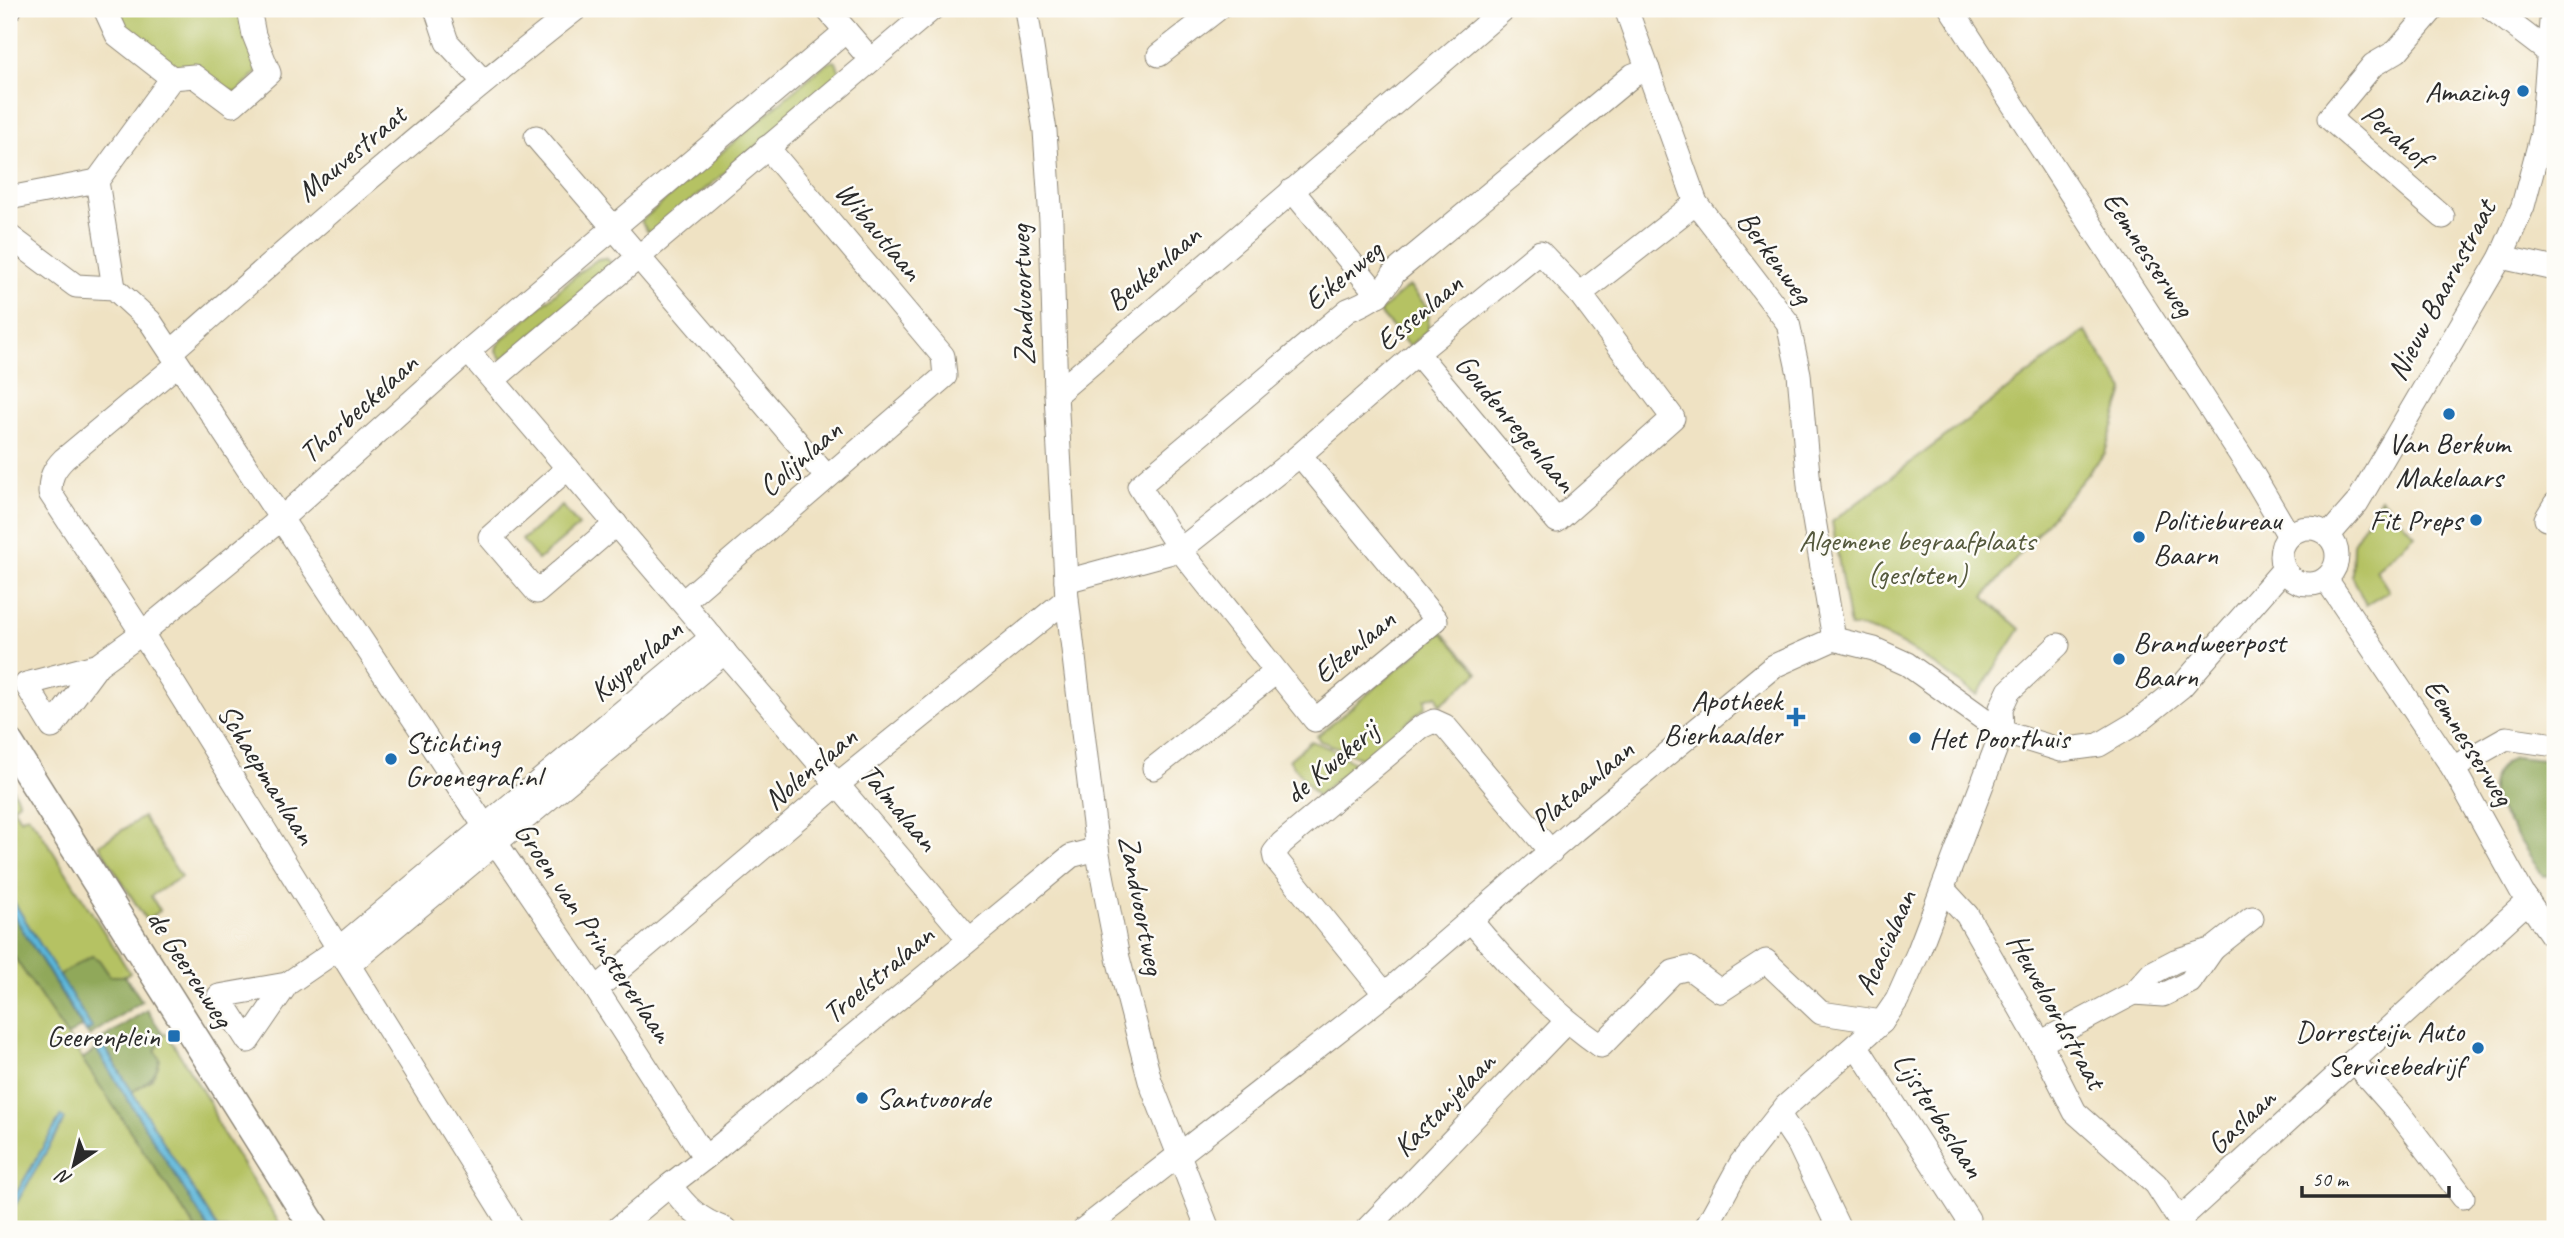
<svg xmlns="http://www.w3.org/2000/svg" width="2564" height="1238" viewBox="0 0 2564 1238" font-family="Caveat,sans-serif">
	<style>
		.green { fill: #b5c264; stroke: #707648; stroke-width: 2 }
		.forest { fill: #90a85a; stroke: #5e6a42; stroke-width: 2 }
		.water { fill: #5bb6d9; stroke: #437082; stroke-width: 2 }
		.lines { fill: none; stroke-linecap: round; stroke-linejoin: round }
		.minor-casing { stroke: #8d8677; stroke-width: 25 }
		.major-casing { stroke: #8d8677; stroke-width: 31 }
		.minor { stroke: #fff; stroke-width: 23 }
		.major { stroke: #fff; stroke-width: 28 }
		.poi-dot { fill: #1f6fb2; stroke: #fdfcf7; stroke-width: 2.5 }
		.labels { text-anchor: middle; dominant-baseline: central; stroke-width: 5; stroke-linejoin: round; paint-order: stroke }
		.poi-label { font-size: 30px; fill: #2b2b2b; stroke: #fdfcf7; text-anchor: end }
		.street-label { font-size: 30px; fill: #2b2b2b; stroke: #fdfcf7 }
		.park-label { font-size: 30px; fill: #54583c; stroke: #fdfcf7 }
	</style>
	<rect width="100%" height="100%" fill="#fdfcf7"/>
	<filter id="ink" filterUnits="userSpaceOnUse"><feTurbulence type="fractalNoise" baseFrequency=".0143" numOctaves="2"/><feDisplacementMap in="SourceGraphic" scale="14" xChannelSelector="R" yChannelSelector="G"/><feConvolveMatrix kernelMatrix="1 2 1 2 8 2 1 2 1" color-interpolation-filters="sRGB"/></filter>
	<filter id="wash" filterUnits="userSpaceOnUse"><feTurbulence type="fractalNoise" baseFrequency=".00686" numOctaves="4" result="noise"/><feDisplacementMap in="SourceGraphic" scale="28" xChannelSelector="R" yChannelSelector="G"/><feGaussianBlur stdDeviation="1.57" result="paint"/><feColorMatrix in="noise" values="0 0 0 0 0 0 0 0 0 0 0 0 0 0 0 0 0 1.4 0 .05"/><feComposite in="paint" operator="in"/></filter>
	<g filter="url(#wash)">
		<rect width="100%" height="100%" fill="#efe2c3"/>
		<g class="green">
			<path d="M112,9H243L262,67L237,93L175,70L128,36Z"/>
			<path d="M833,61L836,62L841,75L653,233L647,231L641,221L824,65Z"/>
			<path d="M606,258L614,266L502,360L496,351L497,346L502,340L582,270L598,259Z"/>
			<path d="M1409,286L1429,309L1428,330L1409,346L1379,312Z"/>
			<path d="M2085,331L2124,390L2105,453L1984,597L2020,629L1977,695C1944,673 1890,627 1850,627L1832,522Z"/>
			<path d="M2381,498L2415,535L2376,570L2389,591L2366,605L2352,576L2353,543Z"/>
			<path d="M562,506L579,526L538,560L522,540Z"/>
			<path d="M1442,632L1478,673L1440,705L1437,695L1425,699L1426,707L1361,759L1347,751L1320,741L1317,736Z"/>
			<path d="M1311,741L1336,751L1355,764L1317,796L1289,760Z"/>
			<path d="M9,781L19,802L13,807L20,819L28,815L40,831L130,973L125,976H110L99,960L92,956L59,975L9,894Z"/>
			<path d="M143,817L181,877L151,896L160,911L146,920L99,845Z"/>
			<path d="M9,949L196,1229H9V1216L65,1119L61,1117L9,1206Z"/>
			<path d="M163,1034H167L211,1105L219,1127L283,1229H218L132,1092L152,1079L155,1052Z"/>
		</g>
		<g class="forest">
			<path d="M2514,757L2555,761V875L2543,876L2493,799C2489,780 2497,765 2514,757Z"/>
			<path d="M9,908L82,1027L67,1036L9,949Z"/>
			<path d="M92,956L99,960L110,976H125L142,1001L89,1036L86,1032L91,1028L59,975Z"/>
			<path d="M147,1010L163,1034L155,1051L160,1059C157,1077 146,1083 132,1092L105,1047L98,1052L209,1229H196L82,1059L97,1049L94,1044Z"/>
		</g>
		<g class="water">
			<path d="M9,894L92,1028L86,1032L9,908Z"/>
			<path d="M102,1046L104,1047L218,1229H209L98,1052L97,1049Z"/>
			<path d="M61,1116L65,1119L9,1216V1206Z"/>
		</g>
	</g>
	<g filter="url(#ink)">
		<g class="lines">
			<g class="minor-casing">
				<g id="minor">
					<path d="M9,9H10"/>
					<path d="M105,9L117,35L172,78L194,76L233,105L269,73L254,35L249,9"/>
					<path d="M436,9L447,42L484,82"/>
					<path d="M827,9L871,60"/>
					<path d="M1026,9L1045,131L1051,221L1056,394L1067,599L1097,849L1118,958L1150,1081L1208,1229"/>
					<path d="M1626,9L1696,203L1788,323L1799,374L1810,496L1834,639"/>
					<path d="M1951,9L2249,468L2289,536"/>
					<path d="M2433,9L2397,51L2373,65L2329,118L2443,217"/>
					<path d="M2492,9L2547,51H2555"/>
					<path d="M1159,55L1218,9"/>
					<path d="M536,137L827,477"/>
					<path d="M1292,190L1378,295"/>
					<path d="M9,198L97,181"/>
					<path d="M9,236L76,286L114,288L150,321L496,843L596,989L705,1158L670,1185C686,1207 699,1220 725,1229"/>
					<path d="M2501,257L2555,269"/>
					<path d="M114,288L97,181L172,78"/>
					<path d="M172,351C304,234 437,118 576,9"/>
					<path d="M468,351L969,939"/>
					<path d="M1417,353L1557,521L1673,418L1580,294"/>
					<path d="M178,364L64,459C53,470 50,478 50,493L142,633L513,1229"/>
					<path d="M493,380L932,9"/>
					<path d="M1056,394L1504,9"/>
					<path d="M1300,455L1436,620L1315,720L1180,550L1139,486L1348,310C1369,302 1384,293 1394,273L1633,75L1648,69"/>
					<path d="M568,468L490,537L537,592L616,524"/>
					<path d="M2555,504L2546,519L2555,520"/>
					<circle cx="2309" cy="556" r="28"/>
					<path d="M2329,535L2357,503L2501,257L2523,206L2542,134L2552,9"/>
					<path d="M2326,579L2453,768L2523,894L2555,940"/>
					<path d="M1066,581L1180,550L1300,455L1417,353L1540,252L1580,294L1696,203"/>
					<path d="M683,602L945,376L943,356L767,147"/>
					<path d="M98,665L26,684L52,727L98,665L142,633L282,518L468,351L846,31"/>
					<path d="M1154,768L1276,672"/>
					<path d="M2453,768L2506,738L2555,745"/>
					<path d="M1943,889L1967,915L2040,1043L2075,1112L2156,1184L2179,1220"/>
					<path d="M1471,921C1510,968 1552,1012 1601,1046L1673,972L1689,968L1720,991L1766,961L1821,1013L1882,1022"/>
					<path d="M349,965L725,652"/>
					<path d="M287,984L219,996L248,1041L287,984L338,949L712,637"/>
					<path d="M596,989L838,784L1067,599"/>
					<path d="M2134,993L2163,995L2190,982L2213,949"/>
					<path d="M1385,994L1275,858L1274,853L1282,843L1421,727L1434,721L1445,726L1551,852"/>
					<path d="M2040,1043L2134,993L2152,973L2175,961L2213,949L2252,918"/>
					<path d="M1856,1045L1968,1219"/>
					<path d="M2353,1061L2399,1113L2463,1197"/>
					<path d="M1779,1115L1799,1145L1839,1229"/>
					<path d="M705,1158L1071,856L1097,849"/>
					<path d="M617,1229L670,1185"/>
					<path d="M1084,1229L1385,994L1575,830L1774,666L1834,639L1874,649L1907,664L2002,732L2061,750L2099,745L2136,723L2181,687L2283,570"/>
					<path d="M1367,1229L1566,1022"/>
					<path d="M1705,1229L1741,1163L1786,1106L1882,1022L1897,1000L1918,953L2002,732L2001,708L2009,691L2058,645"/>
					<path d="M2184,1229L2179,1220L2528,901"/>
				</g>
			</g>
			<g class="major-casing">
				<path id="major" d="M9,743L315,1229"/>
			</g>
			<use href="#minor" class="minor"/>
			<use href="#major" class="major"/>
		</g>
	</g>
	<g class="poi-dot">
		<circle cx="2523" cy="91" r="7"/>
		<circle cx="2449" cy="414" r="7"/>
		<circle cx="2476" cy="520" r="7"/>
		<circle cx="2139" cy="537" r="7"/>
		<circle cx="2119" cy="659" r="7"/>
		<path d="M1792.5 706.5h7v7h7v7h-7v7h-7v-7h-7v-7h7z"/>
		<circle cx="1915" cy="738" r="7"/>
		<circle cx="391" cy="759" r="7"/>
		<rect x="167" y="1029" width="14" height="14" rx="3.5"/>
		<circle cx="2478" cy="1048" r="7"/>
		<circle cx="862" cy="1098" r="7"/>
	</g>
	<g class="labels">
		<g class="poi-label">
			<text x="2509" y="91">Amazing</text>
			<text x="2449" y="443" text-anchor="middle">Van Berkum<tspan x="2449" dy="34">Makelaars</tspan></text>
			<text x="2153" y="520" text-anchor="start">Politiebureau<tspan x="2153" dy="34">Baarn</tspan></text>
			<text x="2462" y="520">Fit Preps</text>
			<text x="2133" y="642" text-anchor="start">Brandweerpost<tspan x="2133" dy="34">Baarn</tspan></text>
			<text x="1782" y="700">Apotheek<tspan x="1782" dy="34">Bierhaalder</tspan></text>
			<text x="1929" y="738" text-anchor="start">Het Poorthuis</text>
			<text x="405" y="742" text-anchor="start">Stichting<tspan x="405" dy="34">Groenegraf.nl</tspan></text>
			<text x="2464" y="1031">Dorresteijn Auto<tspan x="2464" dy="34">Servicebedrijf</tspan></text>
			<text x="160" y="1036">Geerenplein</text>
			<text x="876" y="1098" text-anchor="start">Santvoorde</text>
		</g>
		<g class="street-label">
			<text transform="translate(2396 135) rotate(41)">Perahof</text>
			<text transform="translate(351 153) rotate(-40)">Mauvestraat</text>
			<text transform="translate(879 231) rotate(50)">Wibautlaan</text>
			<text transform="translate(2149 254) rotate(57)">Eemnesserweg</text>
			<text transform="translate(1775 257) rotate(54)">Berkenweg</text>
			<text transform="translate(1153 268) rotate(-41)">Beukenlaan</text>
			<text transform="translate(1343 275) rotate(-40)">Eikenweg</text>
			<text transform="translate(2441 290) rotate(-62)">Nieuw Baarnstraat</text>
			<text transform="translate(1022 295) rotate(-92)">Zandvoortweg</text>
			<text transform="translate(1419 312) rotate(-40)">Essenlaan</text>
			<text transform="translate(358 408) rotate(-42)">Thorbeckelaan</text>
			<text transform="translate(1516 423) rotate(50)">Goudenregenlaan</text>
			<text transform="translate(800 458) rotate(-41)">Colijnlaan</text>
			<text transform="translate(1354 646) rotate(-40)">Elzenlaan</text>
			<text transform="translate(636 660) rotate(-40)">Kuyperlaan</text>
			<text transform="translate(2469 742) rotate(58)">Eemnesserweg</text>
			<text transform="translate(1331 762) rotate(-40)">de Kwekerij</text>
			<text transform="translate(810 768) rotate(-40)">Nolenslaan</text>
			<text transform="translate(267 774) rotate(58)">Schaepmanlaan</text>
			<text transform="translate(1582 785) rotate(-40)">Plataanlaan</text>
			<text transform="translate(899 807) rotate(50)">Talmalaan</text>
			<text transform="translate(1142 905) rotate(79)">Zandvoortweg</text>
			<text transform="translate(594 932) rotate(56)">Groen van Prinstererlaan</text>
			<text transform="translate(1885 942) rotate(-66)">Acacialaan</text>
			<text transform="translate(190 968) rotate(57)">de Geerenweg</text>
			<text transform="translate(878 974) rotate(-40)">Troelstralaan</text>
			<text transform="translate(2057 1011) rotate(61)">Heuveloordstraat</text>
			<text transform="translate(1444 1104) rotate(-46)">Kastanjelaan</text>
			<text transform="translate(1939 1115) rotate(57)">Lijsterbeslaan</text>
			<text transform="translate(2241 1121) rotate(-43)">Gaslaan</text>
		</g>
		<g class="park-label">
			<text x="1917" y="540">Algemene begraafplaats<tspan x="1917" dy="34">(gesloten)</tspan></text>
		</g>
	</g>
	<rect width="2564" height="1238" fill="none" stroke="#fdfcf7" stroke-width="35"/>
	<g transform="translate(74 1165) rotate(215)" stroke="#fdfcf7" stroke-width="5" paint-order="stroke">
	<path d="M0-5L12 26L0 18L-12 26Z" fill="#2b2b2b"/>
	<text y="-10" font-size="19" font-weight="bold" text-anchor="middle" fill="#2b2b2b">N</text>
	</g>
	<path d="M2302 1186v10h147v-10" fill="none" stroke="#2b2b2b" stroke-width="3.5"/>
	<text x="2312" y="1186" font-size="21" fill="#2b2b2b" stroke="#fdfcf7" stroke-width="5" paint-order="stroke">50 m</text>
</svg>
